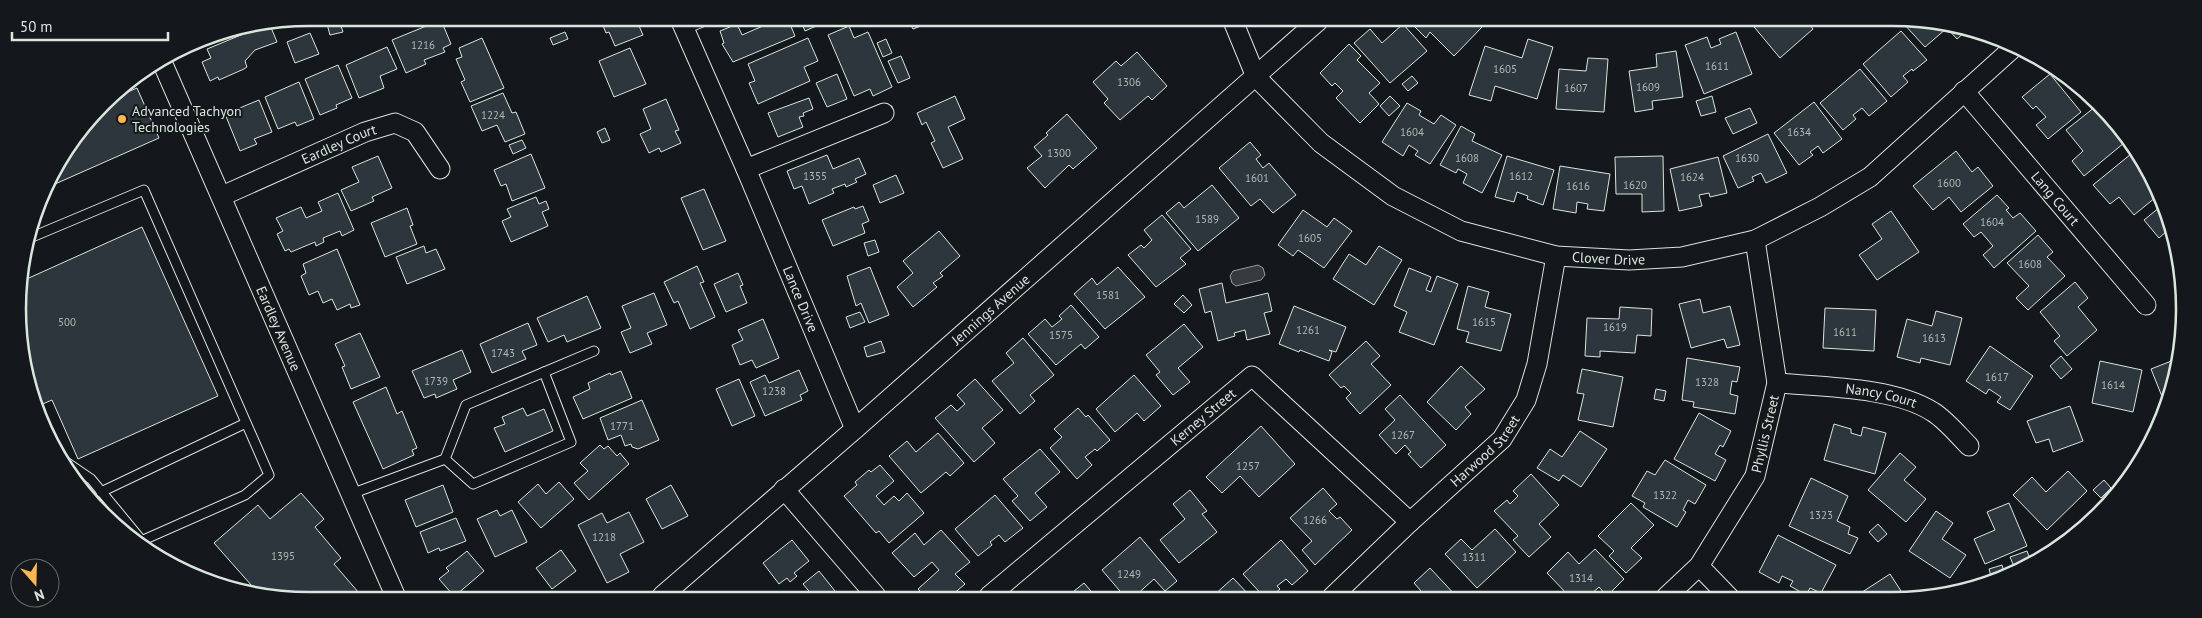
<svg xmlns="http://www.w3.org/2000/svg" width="2202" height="618" viewBox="0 0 2202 618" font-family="'PT Sans',sans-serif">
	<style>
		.water { fill: #363b3e; stroke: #939e99 }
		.building { fill: #2c363c; stroke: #d8e6dc }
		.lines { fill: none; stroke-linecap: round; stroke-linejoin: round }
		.service-casing { stroke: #d8e6dc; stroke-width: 11 }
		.minor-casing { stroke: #d8e6dc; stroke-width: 21 }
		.service { stroke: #14181c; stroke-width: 9 }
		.minor { stroke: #14181c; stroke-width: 19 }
		.poi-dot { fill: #ffb74d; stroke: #14181c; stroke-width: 2 }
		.labels { text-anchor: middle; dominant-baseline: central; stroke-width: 4; stroke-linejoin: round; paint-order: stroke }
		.number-label { font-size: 11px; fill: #adbab4 }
		.poi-label { font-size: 14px; fill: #d8e6dc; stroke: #14181c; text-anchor: start }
		.street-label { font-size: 14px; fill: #d8e6dc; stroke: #14181c }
		.rim { fill: none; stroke: #d8e6dc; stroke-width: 2.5 }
	</style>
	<rect width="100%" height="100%" fill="#14181c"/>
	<path class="water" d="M1258,265L1263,268L1265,275L1261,280L1236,286L1232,283L1230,276L1233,271Z"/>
	<g class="building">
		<path d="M600,18L636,19L643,35L615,46L609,32L606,33Z"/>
		<path d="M779,19H784L787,25L790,24L795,36L733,62L722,44L724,43L720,31L737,24L742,35Z"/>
		<path d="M800,19H832L805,31Z"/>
		<path d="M339,20L343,32L330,35L327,24Z"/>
		<path d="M441,20L451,44L443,48L445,52L424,60L426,64L406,73L392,40Z"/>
		<path d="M908,20H937L913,29Z"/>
		<path d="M1414,21H1481L1484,25L1454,56L1430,32L1426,38L1412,24Z"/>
		<path d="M1750,22L1808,23L1813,29L1780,58Z"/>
		<path d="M1903,23H1950L1967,30L1957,39L1947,28L1925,47Z"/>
		<path d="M1403,24L1427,51L1390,83L1354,43L1370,29L1382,43Z"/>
		<path d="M270,25L277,42L255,50L245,61L247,67L244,69L219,80L218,77L210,81L202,62L211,58L207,49L258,28Z"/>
		<path d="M849,26L854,38L868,32L892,87L873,96L870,89L854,96L828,35Z"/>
		<path d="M1901,31L1927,60L1913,71L1912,69L1903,76L1908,82L1891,97L1863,64Z"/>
		<path d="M565,32L568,39L553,45L550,38Z"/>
		<path d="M1736,32L1752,74L1704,94L1685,45L1707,37L1711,48L1721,44L1719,39Z"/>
		<path d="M310,33L319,54L295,63L287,42Z"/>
		<path d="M482,38L504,88L470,102L461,82L465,80L456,59L462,57L459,48Z"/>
		<path d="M808,38L818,61L804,67L810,81L758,104L749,83L755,81L748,64Z"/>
		<path d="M886,39L892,53L883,57L877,43Z"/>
		<path d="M1528,39L1553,47L1537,99L1495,86L1491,101L1469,95L1485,46L1522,58Z"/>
		<path d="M1349,44L1361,56L1357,60L1380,83L1369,93L1379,104L1360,123L1336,98L1343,91L1335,83L1332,86L1320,73Z"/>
		<path d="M387,47L397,69L380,76L384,88L359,98L346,65Z"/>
		<path d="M630,48L646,84L614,97L599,61Z"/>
		<path d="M1676,51L1683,97L1652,101L1653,109L1635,112L1629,71L1657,67L1656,54Z"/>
		<path d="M1137,52L1167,86L1152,100L1148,96L1120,120L1104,103L1108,99L1093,82L1116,61L1121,66Z"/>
		<path d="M901,56L910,78L898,83L888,61Z"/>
		<path d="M1588,58L1608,59L1604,112L1556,109L1559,69L1586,71Z"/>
		<path d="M338,65L352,98L336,105L337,108L320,115L305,79Z"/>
		<path d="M1860,69L1887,101L1869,116L1862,108L1853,115L1856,119L1843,130L1820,103Z"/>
		<path d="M837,74L847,99L827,107L816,83Z"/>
		<path d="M2050,74L2081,112L2048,139L2036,125L2046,117L2036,106L2033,109L2022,97Z"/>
		<path d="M1412,76L1418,83L1408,91L1402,84Z"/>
		<path d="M299,82L314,119L297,126L295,122L278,129L265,97Z"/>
		<path d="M137,88L159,138L46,188L48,180L109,100Z"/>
		<path d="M503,93L512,113L516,112L525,134L505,142L497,125L482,131L471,106Z"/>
		<path d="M955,96L965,119L948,127L963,159L943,168L931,143L935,141L926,122L922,125L917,113Z"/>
		<path d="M1390,96L1400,106L1389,116L1380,106Z"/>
		<path d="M1712,96L1716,112L1701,116L1696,101Z"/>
		<path d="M809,98L813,109L803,113L804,116L799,117L803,127L778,137L768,113Z"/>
		<path d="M666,99L679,130L675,131L681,143L661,152L659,148L649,153L640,134L651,129L643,109Z"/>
		<path d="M259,100L272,132L254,139L257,144L240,151L225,114Z"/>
		<path d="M1814,102L1842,139L1823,153L1818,146L1810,152L1813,155L1799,165L1774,133Z"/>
		<path d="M1407,103L1421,111L1419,115L1434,124L1441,115L1456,125L1430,164L1415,155L1418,151L1409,145L1403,156L1382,142Z"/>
		<path d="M2095,107L2124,143L2084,176L2072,161L2083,151L2066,130Z"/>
		<path d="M1750,108L1757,123L1733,134L1725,118Z"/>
		<path d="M1067,114L1097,148L1073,169L1069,165L1045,188L1027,168L1042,156L1034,147L1048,135L1046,133Z"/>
		<path d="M1461,126L1475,134L1472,141L1502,155L1482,193L1463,183L1467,174L1458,169L1456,173L1440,165Z"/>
		<path d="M605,128L610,140L602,143L597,132Z"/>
		<path d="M1768,134L1787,173L1766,183L1761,173L1752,177L1754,181L1738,188L1723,156Z"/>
		<path d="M522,140L526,148L513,154L509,145Z"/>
		<path d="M1250,142L1261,155L1256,159L1263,168L1269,163L1296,195L1273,213L1260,199L1251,206L1219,168Z"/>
		<path d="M1956,151L1972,172L1978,167L1993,186L1961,212L1949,197L1933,210L1913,186Z"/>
		<path d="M531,154L545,188L512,201L506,184L501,186L494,170Z"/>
		<path d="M2131,154L2145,171L2156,197L2134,215L2119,197L2110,204L2093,185Z"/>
		<path d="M827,155L833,169L859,158L866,174L855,179L857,182L846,187L845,184L832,189L834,193L809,204L802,186L794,189L787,171Z"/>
		<path d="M378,156L392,188L372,197L374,201L351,211L341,190L359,182L352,167Z"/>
		<path d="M1507,156L1554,170L1543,205L1527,199L1528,196L1517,192L1514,202L1495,197Z"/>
		<path d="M1663,156L1664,211L1642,212V194H1616L1615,157Z"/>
		<path d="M1718,157L1727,193L1710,197L1709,193L1699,195L1702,206L1679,211L1670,169Z"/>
		<path d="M1560,166L1610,174L1604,211L1587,209L1588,204L1577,202L1576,213L1553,209Z"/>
		<path d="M896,175L904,193L880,203L873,185Z"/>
		<path d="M1212,185L1239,218L1198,251L1166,213L1179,202L1184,208Z"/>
		<path d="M704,189L726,241L703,250L681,198Z"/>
		<path d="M338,193L354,230L342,236L340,231L323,238L324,242L316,246L315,242L291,252L289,249L285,251L277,234L283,231L276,218L301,207L306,218L322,211L318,202Z"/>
		<path d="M1997,195L2009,208L2006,210L2013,218L2020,213L2036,231L1994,268L1983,255L1993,246L1981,232L1974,237L1963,224Z"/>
		<path d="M536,197L539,204L546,201L549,209L542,212L548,226L511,242L502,221L511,217L507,209Z"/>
		<path d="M863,206L869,221L862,224L865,233L833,246L822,220L854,207L855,209Z"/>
		<path d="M2160,207L2179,252L2168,239L2171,236L2167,231L2159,238L2144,220Z"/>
		<path d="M407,208L413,225L410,226L417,244L385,257L371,223Z"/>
		<path d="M1303,210L1327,227L1334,218L1352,231L1324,268L1298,250L1293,256L1278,245Z"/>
		<path d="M1891,211L1919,252L1877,280L1859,255L1882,239L1872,224Z"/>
		<path d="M1162,215L1191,249L1180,258L1186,264L1156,287L1128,255L1141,245L1144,248L1152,240L1144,230Z"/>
		<path d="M142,227L218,396L78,459L52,400L38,406L28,385L18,290L20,282Z"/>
		<path d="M939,231L960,256L940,273L943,276L933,283L937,287L913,307L897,287L913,273L903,261Z"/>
		<path d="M2038,235L2053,252L2047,257L2065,276L2028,310L2016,298L2029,286L2007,263Z"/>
		<path d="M875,240L879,252L868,256L864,243Z"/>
		<path d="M424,246L426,253L436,249L445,269L407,284L396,257Z"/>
		<path d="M1379,246L1402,260L1374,305L1333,279L1349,254L1366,265Z"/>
		<path d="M337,249L360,305L351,308L350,304L337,310L332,299L323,303L318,291L309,295L301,276L306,273L303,264Z"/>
		<path d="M697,266L704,282L700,283L715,317L690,329L678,301L674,303L664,282Z"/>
		<path d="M870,267L889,315L869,323L861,303L856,306L847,276Z"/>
		<path d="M1118,267L1145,297L1105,329L1074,294L1092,278L1097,285Z"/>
		<path d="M1409,268L1431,277L1426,290L1431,292L1437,276L1458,284L1434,345L1399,332L1407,312L1394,306Z"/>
		<path d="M738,273L743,285L740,286L747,303L726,312L714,284Z"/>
		<path d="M2075,282L2088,298L2078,307L2097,330L2067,356L2054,341L2060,336L2040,312Z"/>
		<path d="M1222,283L1226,303L1268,293L1272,311L1264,313L1270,334L1247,340L1245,330L1234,333L1235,336L1218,341L1211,311L1205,313L1199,289Z"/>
		<path d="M1468,286L1489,292L1485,307L1511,314L1501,351L1466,342L1469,332L1457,329Z"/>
		<path d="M654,293L667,325L647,333L652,344L630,353L621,332L631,328L622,306Z"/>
		<path d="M1183,295L1192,305L1184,313L1174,304Z"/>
		<path d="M587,296L601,328L567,342L564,335L548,342L537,318Z"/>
		<path d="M1700,299L1703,313L1730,306L1740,345L1727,348L1724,339L1691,348L1679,304Z"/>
		<path d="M1071,305L1099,337L1085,349L1081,344L1056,365L1028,334L1045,319L1052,327L1062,319L1059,316Z"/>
		<path d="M1294,306L1346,327L1336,352L1329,350L1332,352L1329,361L1300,350L1299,352L1279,344Z"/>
		<path d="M1620,307L1652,309L1651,336L1637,335L1635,353L1600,351V357L1585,356L1587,318L1619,319Z"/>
		<path d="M1825,308L1876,310L1874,351L1823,348Z"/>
		<path d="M1936,311L1962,318L1950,365L1921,358L1920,363L1897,357L1907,319L1932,326Z"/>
		<path d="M860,312L865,322L850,328L846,317Z"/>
		<path d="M763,319L779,358L756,368L752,360L740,365L732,345L743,340L738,330Z"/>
		<path d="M528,323L537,345L522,351L526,359L492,373L480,344Z"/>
		<path d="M1184,324L1203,347L1178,368L1190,382L1173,395L1156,375L1160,372L1146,355Z"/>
		<path d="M360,333L380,377L351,389L342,367L345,366L335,344Z"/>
		<path d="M1023,338L1054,375L1030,395L1035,401L1020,414L992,381L1014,363L1006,353Z"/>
		<path d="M881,341L885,352L867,357L864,347Z"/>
		<path d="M1366,341L1380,356L1371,364L1391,385L1360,414L1346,398L1351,393L1344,386L1341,388L1329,375Z"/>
		<path d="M1990,346L2033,376L2010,410L1997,402L2001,397L1989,389L1986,394L1966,381Z"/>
		<path d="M462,350L471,372L453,380L457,389L436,398L435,394L424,398L412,371Z"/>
		<path d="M2061,356L2072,369L2061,379L2050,366Z"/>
		<path d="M1687,358L1740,367L1737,382L1732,381L1730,394L1738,396L1735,414L1693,407L1694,402L1682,400Z"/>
		<path d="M2174,360L2178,369L2165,404L2151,369Z"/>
		<path d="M2100,361L2142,370L2133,412L2092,403Z"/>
		<path d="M1461,366L1485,389L1465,407L1471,414L1456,430L1427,402Z"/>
		<path d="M1582,369L1623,377L1613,427L1578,420L1584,394L1577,393Z"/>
		<path d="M799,370L808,391L800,395L802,400L765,416L750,382L765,375L769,383Z"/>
		<path d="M621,371L632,398L583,419L573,397L590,389L588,383L610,373L611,375Z"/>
		<path d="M1134,375L1161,406L1144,421L1137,413L1115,432L1096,409Z"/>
		<path d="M739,379L755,416L732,426L716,389Z"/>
		<path d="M975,379L1003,410L982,428L995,443L974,462L935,418L951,405L957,411L965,404L957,395Z"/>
		<path d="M386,387L397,414L402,411L417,448L412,450L414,455L383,469L353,402Z"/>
		<path d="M1656,389L1666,391L1664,401L1654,399Z"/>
		<path d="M1400,395L1446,445L1421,468L1408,454L1411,452L1405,445L1396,454L1379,435L1395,420L1385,409Z"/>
		<path d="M642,400L659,440L638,449L632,447L631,444L625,446L621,435L608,440L600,418Z"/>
		<path d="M2070,406L2083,441L2053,452L2049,439L2036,443L2027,421Z"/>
		<path d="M523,408L527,416L544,409L553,431L505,452L494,428L505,424L502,417Z"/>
		<path d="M1078,408L1086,417L1088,415L1110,440L1097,451L1095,449L1085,457L1092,465L1077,479L1050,448L1062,437L1054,429Z"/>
		<path d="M1699,413L1731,431L1723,447L1720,445L1715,454L1726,460L1715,481L1674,459Z"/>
		<path d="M1834,424L1851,429V433L1861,436L1863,427L1886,433L1875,474L1824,460Z"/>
		<path d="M1261,426L1295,464L1259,497L1240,476L1222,493L1206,477Z"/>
		<path d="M1580,431L1607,449L1581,487L1563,475L1559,481L1537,468L1550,449L1562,457Z"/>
		<path d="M938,433L964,463L950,476L946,472L921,493L889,456L907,441L916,452Z"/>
		<path d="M600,445L604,449L608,446L617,456L620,453L629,464L589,500L574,483L588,471L580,463Z"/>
		<path d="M1040,449L1060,472L1035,493L1047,507L1030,521L1012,501L1018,496L1003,479Z"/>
		<path d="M1900,453L1916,467L1904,480L1926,499L1906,522L1868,490Z"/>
		<path d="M1665,460L1706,485L1695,504L1688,500L1683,510L1686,512L1677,527L1643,507L1645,503L1632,496L1647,471L1655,475Z"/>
		<path d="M880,465L894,481L876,496L884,505L894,496L899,501L907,493L924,513L889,543L879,531L876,533L844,496L857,485L855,482L869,470L871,472Z"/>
		<path d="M2068,471L2087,491L2047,530L2013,495L2032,477L2046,492Z"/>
		<path d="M1531,474L1559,505L1539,524L1551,537L1529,557L1513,540L1518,536L1494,511L1507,500L1510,504L1518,496L1513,491Z"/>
		<path d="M1811,478L1848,496L1837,521L1850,527L1848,534L1858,538L1850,554L1789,526Z"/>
		<path d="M2104,480L2111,488L2101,498L2093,490Z"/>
		<path d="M559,482L574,499L541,528L518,502L538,484L546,494Z"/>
		<path d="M443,485L453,512L416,527L405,500Z"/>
		<path d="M671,485L688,516L662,529L646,499Z"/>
		<path d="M1323,488L1337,504L1329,511L1337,519L1340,517L1352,530L1315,565L1302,550L1312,541L1290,518Z"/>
		<path d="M1190,490L1207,511L1202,514L1217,532L1179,563L1160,540L1185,519L1173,504Z"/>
		<path d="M301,493L324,519L315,527L341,558L334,564L359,593L356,595H260L214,543L258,505L270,519Z"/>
		<path d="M995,495L1023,528L1005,542L999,535L990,542L992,545L978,556L955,529Z"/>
		<path d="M1631,503L1654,525L1631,548L1642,558L1626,573L1609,556L1614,551L1598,536Z"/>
		<path d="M2009,503L2027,546L1985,564L1974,539L1995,530L1987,512Z"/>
		<path d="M497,510L500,516L512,510L527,542L495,557L477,519Z"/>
		<path d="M1936,511L1953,523L1942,539L1966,555L1950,578L1909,551Z"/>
		<path d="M629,512L644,542L620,554L629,572L607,583L578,525L602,513L607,523Z"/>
		<path d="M456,518L466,541L440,551L439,548L428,553L420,532Z"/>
		<path d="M1878,524L1887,534L1878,542L1869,532Z"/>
		<path d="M1495,529L1516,552L1477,588L1445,554L1461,539L1472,550Z"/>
		<path d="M941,530L970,562L955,574L965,584L951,596H925L918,589L939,570L932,562L914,577L892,553L915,533L924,545Z"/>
		<path d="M1778,535L1836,565L1821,593L1810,588L1806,595L1790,586L1793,581L1782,576L1779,583L1759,572Z"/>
		<path d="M1140,537L1177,581L1165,591L1154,579L1134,597H1125L1102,570Z"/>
		<path d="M792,540L809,561L794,573L797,576L790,582L787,578L779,584L763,563Z"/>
		<path d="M1281,540L1308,571L1292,585L1286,579L1277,586L1280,589L1271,597H1264L1243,574Z"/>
		<path d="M1595,549L1624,579L1607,596L1599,587L1591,594L1594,597H1570L1547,573L1568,552L1579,564Z"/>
		<path d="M561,550L576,571L552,589L536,568Z"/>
		<path d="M467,551L484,571L456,595H453L439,579L449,571L446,568Z"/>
		<path d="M2027,551L2031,562L2015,569L2010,557Z"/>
		<path d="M2002,565L2005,576L1992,580L1989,569Z"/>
		<path d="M1430,568L1457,597H1414L1421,591L1414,583Z"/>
		<path d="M819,571L835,591L829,596H813L803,584Z"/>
		<path d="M1890,574L1901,591L1894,596L1895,598H1853Z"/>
		<path d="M1233,578L1251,597H1212Z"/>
		<path d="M1084,583L1096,597L1068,596Z"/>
	</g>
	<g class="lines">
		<g class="service-casing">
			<g id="service">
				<path d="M685,29L710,19"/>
				<path d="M32,237L144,190L269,475L245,495L141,541"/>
				<path d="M445,459L473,484L571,442L544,372"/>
				<path d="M66,462L91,479L152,553"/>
				<path d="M101,492L246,423"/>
				<path d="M351,494L445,459L466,405L594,351"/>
			</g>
		</g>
		<g class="minor-casing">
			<g id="minor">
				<path id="s1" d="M680,19L746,169L855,429"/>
				<path id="s2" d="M1233,21L1256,77L1321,143L1393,196L1461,231L1556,256L1629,260L1682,257L1755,240L1820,207L1870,177L2012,49"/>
				<path id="s3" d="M162,62L395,595"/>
				<path id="s4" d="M1964,91L2146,305"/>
				<path d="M746,169L884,113"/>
				<path id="s5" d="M222,196L365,132L395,123L415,132L440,169"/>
				<path id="s6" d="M1777,383C1823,387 1895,387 1933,412C1946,420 1958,435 1969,446"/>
				<path d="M784,489L876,596"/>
				<path d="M1699,566L1730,598"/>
				<path id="s7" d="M662,596L855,429L1318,21"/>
				<path id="s8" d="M989,596L1252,376L1410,522"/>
				<path id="s9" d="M1332,597L1410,522L1502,439L1526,400L1537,364L1556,256"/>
				<path id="s10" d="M1665,598L1699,566L1755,476L1777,383L1755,240"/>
			</g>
		</g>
		<use href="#service" class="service"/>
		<use href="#minor" class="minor"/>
	</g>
	<circle class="poi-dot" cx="122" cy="119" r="5"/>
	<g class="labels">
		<g class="number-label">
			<text x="423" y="45">1216</text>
			<text x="1717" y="66">1611</text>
			<text x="1505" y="69">1605</text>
			<text x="1129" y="82">1306</text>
			<text x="1648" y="87">1609</text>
			<text x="1576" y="88">1607</text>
			<text x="493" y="115">1224</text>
			<text x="1412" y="132">1604</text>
			<text x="1799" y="132">1634</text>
			<text x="1059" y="153">1300</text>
			<text x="1467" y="158">1608</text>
			<text x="1747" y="158">1630</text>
			<text x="815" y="176">1355</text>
			<text x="1521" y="176">1612</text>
			<text x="1692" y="177">1624</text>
			<text x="1257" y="178">1601</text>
			<text x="1949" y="183">1600</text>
			<text x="1635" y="185">1620</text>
			<text x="1578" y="186">1616</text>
			<text x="1207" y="219">1589</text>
			<text x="1992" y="222">1604</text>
			<text x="1310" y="238">1605</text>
			<text x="2030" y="264">1608</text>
			<text x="1108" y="295">1581</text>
			<text x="67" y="322">500</text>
			<text x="1484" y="322">1615</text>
			<text x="1615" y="327">1619</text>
			<text x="1308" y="330">1261</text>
			<text x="1845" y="332">1611</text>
			<text x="1061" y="335">1575</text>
			<text x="1934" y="338">1613</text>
			<text x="503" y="353">1743</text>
			<text x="1997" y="377">1617</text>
			<text x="436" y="381">1739</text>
			<text x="1707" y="382">1328</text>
			<text x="2113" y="385">1614</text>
			<text x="774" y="391">1238</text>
			<text x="622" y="426">1771</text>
			<text x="1403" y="435">1267</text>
			<text x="1248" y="466">1257</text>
			<text x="1665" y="495">1322</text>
			<text x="1821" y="515">1323</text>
			<text x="1315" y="520">1266</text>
			<text x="604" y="537">1218</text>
			<text x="283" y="556">1395</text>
			<text x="1474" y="557">1311</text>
			<text x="1129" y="574">1249</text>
			<text x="1581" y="578">1314</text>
		</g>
		<g class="poi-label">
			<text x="132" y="111">Advanced Tachyon<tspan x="132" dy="16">Technologies</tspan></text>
		</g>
		<g class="street-label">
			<text stroke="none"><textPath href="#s5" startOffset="128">Eardley Court</textPath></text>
			<text stroke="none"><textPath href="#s4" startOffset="141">Lang Court</textPath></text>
			<text stroke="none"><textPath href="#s2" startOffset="470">Clover Drive</textPath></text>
			<text stroke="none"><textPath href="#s1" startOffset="305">Lance Drive</textPath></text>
			<text stroke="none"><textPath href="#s7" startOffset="436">Jennings Avenue</textPath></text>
			<text stroke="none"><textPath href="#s3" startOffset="291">Eardley Avenue</textPath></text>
			<text stroke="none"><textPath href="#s6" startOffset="105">Nancy Court</textPath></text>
			<text stroke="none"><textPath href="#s8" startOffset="279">Kerney Street</textPath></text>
			<text stroke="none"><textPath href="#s10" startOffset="196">Phyllis Street</textPath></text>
			<text stroke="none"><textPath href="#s9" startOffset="212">Harwood Street</textPath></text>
		</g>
	</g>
	<path d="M0 0H2202V618H0ZM309 26H1893A283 283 0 0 1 2176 309V309A283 283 0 0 1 1893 592H309A283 283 0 0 1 26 309V309A283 283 0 0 1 309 26Z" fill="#14181c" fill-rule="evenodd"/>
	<path class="rim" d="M309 26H1893A283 283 0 0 1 2176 309V309A283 283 0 0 1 1893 592H309A283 283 0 0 1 26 309V309A283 283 0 0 1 309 26Z"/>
	<g transform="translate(35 583) rotate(160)"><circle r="24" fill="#14181c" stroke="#626a69"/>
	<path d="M0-4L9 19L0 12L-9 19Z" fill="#ffb74d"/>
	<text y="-8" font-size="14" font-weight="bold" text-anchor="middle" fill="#d8e6dc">N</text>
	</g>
	<path d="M12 32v8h156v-8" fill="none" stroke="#d8e6dc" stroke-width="2.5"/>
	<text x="20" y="32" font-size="15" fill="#d8e6dc" stroke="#14181c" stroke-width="4" paint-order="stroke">50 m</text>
</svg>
